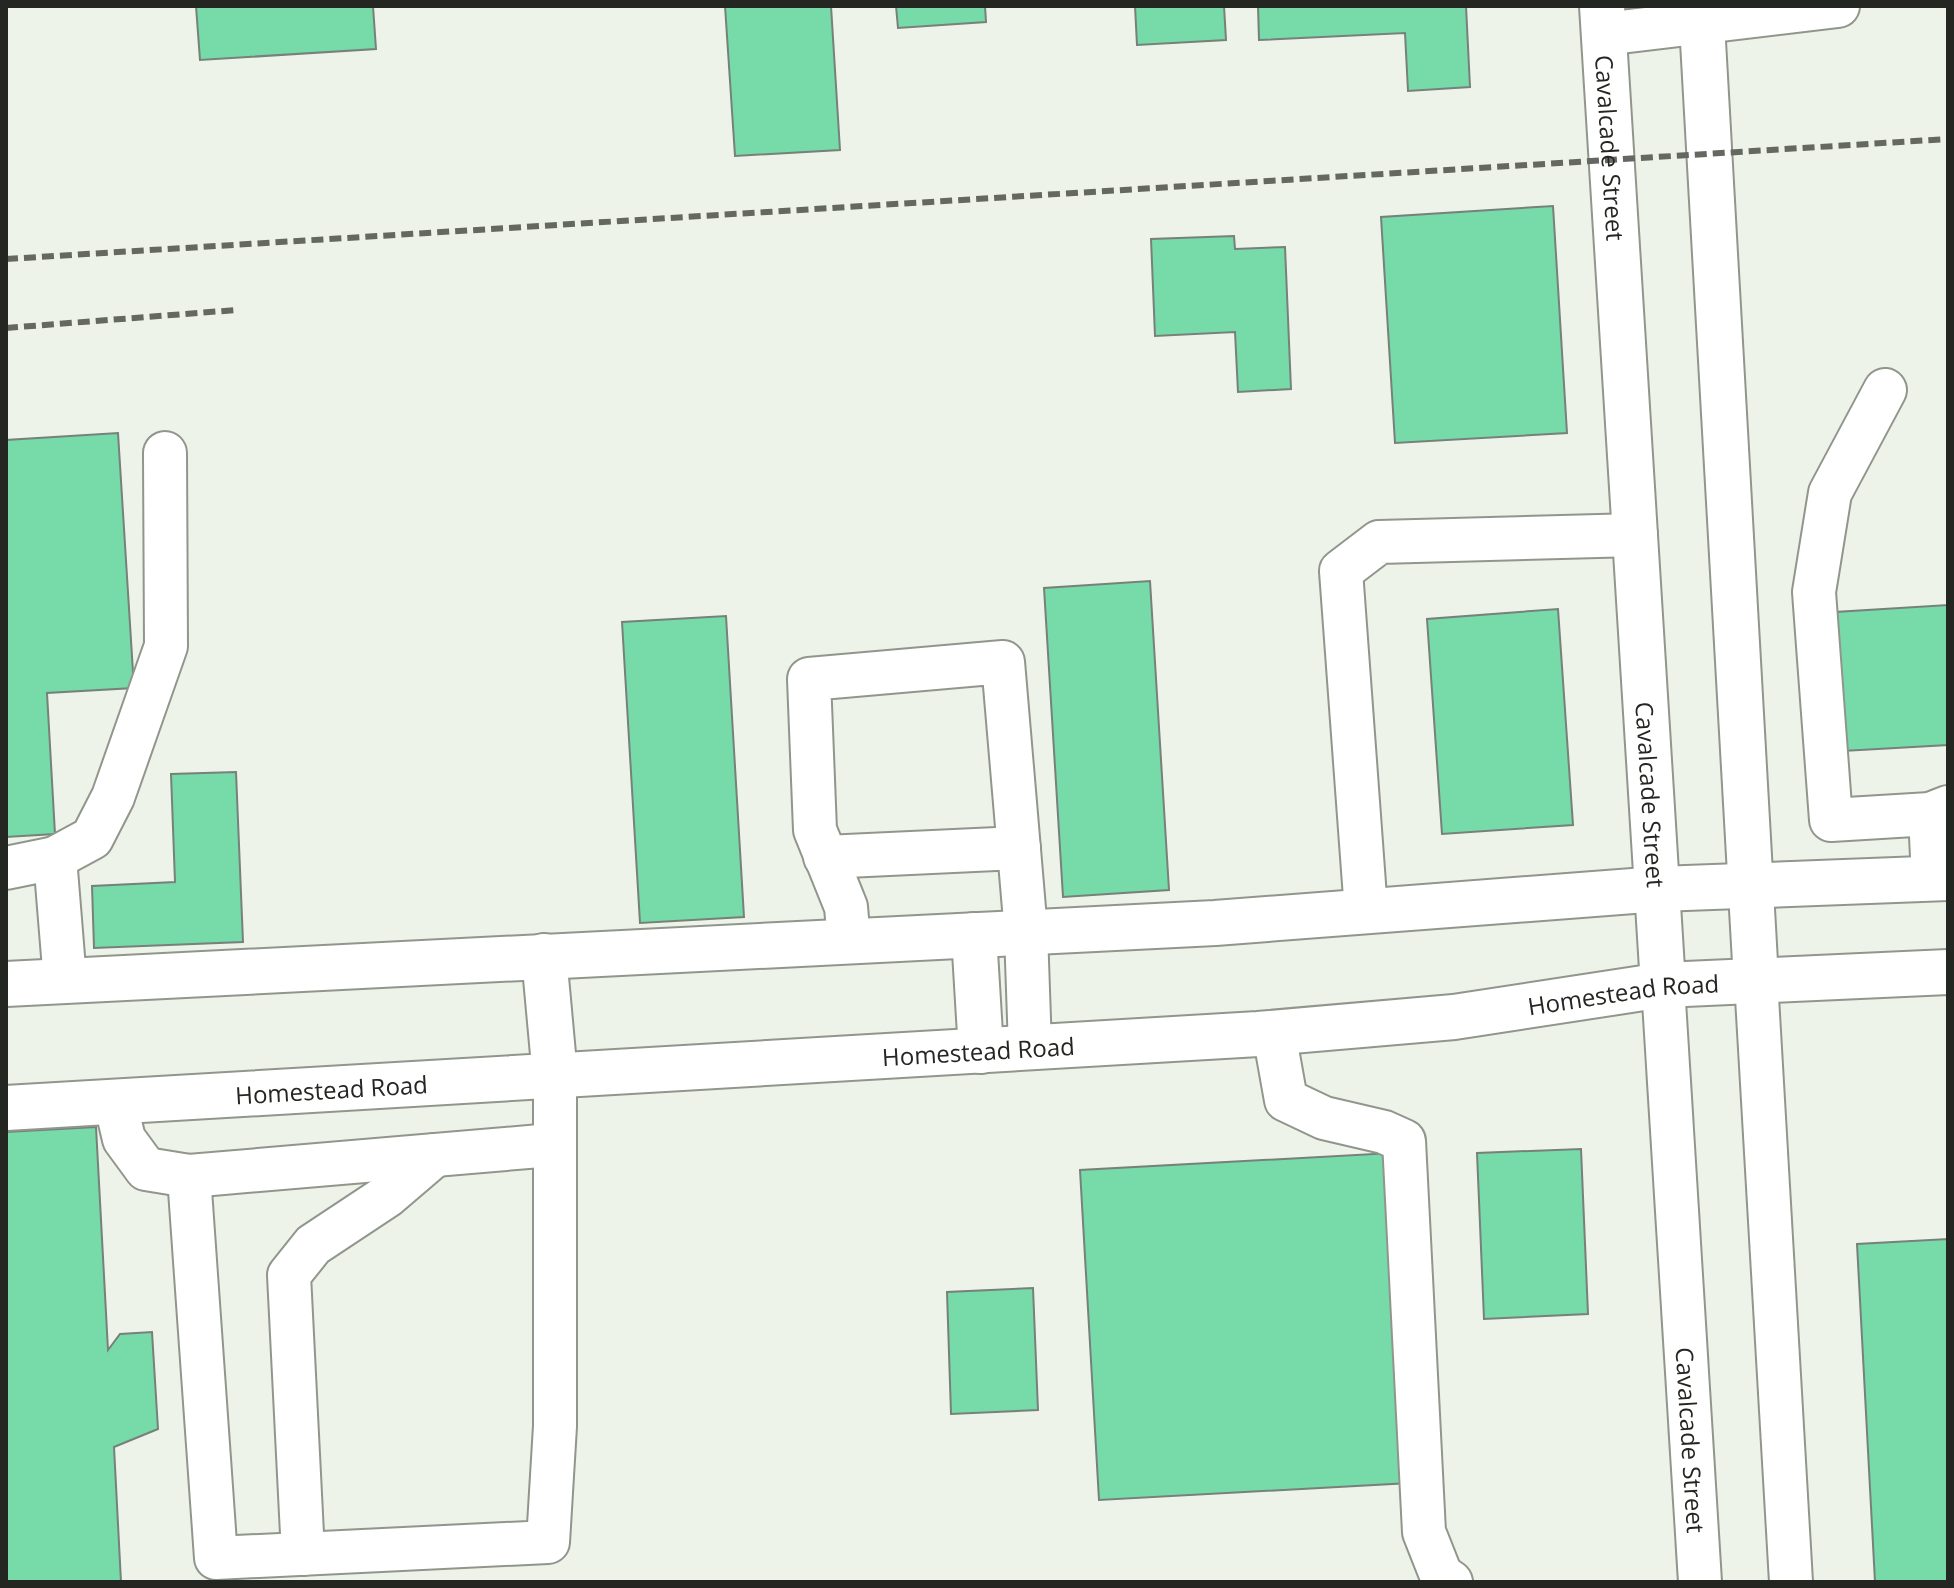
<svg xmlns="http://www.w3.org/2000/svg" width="1954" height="1588" viewBox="0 0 1954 1588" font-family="'Open Sans',sans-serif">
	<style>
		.building { fill: #77daa9; stroke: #76817a; stroke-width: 2 }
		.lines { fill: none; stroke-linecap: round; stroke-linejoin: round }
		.minor-casing { stroke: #91968c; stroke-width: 46 }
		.major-casing { stroke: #91968c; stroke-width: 48 }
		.minor { stroke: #fff; stroke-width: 42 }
		.major { stroke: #fff; stroke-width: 44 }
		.rail { stroke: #646861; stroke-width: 6; stroke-dasharray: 12 6; stroke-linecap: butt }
		.labels { text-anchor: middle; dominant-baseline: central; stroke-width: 6; stroke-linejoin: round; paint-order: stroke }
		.street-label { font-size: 24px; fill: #242622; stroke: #fff }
	</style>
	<rect width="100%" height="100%" fill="#edf3e8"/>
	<g class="building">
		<path d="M196,6H373L376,49L200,60Z"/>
		<path d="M725,6H831L840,150L735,156Z"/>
		<path d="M896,6H985L986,22L898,28Z"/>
		<path d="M1135,6H1224L1226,40L1137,45Z"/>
		<path d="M1258,6H1466L1470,87L1408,91L1405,33L1259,40Z"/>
		<path d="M1553,206L1567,433L1395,443L1381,217Z"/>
		<path d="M1234,236L1235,249L1285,247L1291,389L1238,392L1235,332L1155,336L1151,239Z"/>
		<path d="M118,433L134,688L47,693L55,834L6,837V440Z"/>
		<path d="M1150,581L1169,890L1063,897L1044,588Z"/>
		<path d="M1948,605V745L1843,751L1835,612Z"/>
		<path d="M1558,609L1573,825L1442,834L1427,619Z"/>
		<path d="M726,616L744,917L640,923L622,622Z"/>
		<path d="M236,772L243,942L94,948L92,886L175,882L171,774Z"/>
		<path d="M96,1127L108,1350L120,1334L152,1332L158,1429L114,1447L121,1582H6V1132Z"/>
		<path d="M1581,1149L1588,1314L1484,1319L1477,1153Z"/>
		<path d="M1392,1153L1410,1483L1099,1500L1080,1170Z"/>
		<path d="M1948,1239V1582H1875L1857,1244Z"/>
		<path d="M1033,1288L1038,1410L951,1414L947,1292Z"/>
	</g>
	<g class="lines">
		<g class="minor-casing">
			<g id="minor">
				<path d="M1604,34L1838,6"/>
				<path d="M1885,390L1830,493L1814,592L1831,820L1930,814L1948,807"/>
				<path d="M1930,814L1933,879"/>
				<path d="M825,857L1019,848"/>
				<path d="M55,858L65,981"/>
				<path d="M6,868L55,858L92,838L113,797L166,646L165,453"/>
				<path d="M1366,911L1341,571L1379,542L1636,535"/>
				<path d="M849,941L846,907L815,830L809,679L1003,662L1026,932L1030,1048"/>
				<path d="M1756,980L1791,1582"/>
				<path id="s1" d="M1663,985L1700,1582"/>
				<path d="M1274,1033L1286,1100L1324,1118L1384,1132L1404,1141L1424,1532L1441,1575L1451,1582"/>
				<path d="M115,1101L124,1139L146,1169L189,1176L552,1145"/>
				<path d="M189,1176L216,1558L548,1542L555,1426V1076"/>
				<path d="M303,1554L289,1275L313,1245L387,1196L435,1155"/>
			</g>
		</g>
		<g class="major-casing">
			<g id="major">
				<path id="s2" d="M1602,6L1663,985"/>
				<path d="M1701,6L1756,980"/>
				<path d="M974,935L981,1051"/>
				<path d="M544,956L555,1076"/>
				<path d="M6,984L1215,923L1659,889L1948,878"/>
				<path id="s3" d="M6,1108L1258,1034L1454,1017L1663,985L1948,972"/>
			</g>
		</g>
		<use href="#minor" class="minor"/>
		<use href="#major" class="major"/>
		<g class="rail">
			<path d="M6,259L1948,139"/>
			<path d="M6,328L236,310"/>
		</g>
	</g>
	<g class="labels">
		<g class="street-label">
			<text stroke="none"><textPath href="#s2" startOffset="142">Cavalcade Street</textPath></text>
			<text stroke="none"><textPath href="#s2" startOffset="790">Cavalcade Street</textPath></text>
			<text stroke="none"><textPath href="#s3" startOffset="1622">Homestead Road</textPath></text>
			<text stroke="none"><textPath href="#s3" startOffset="974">Homestead Road</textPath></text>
			<text stroke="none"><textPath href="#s3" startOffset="326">Homestead Road</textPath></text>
			<text stroke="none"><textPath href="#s1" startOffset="456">Cavalcade Street</textPath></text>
		</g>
	</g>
	<rect width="1954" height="1588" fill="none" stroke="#242622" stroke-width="16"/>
</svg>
